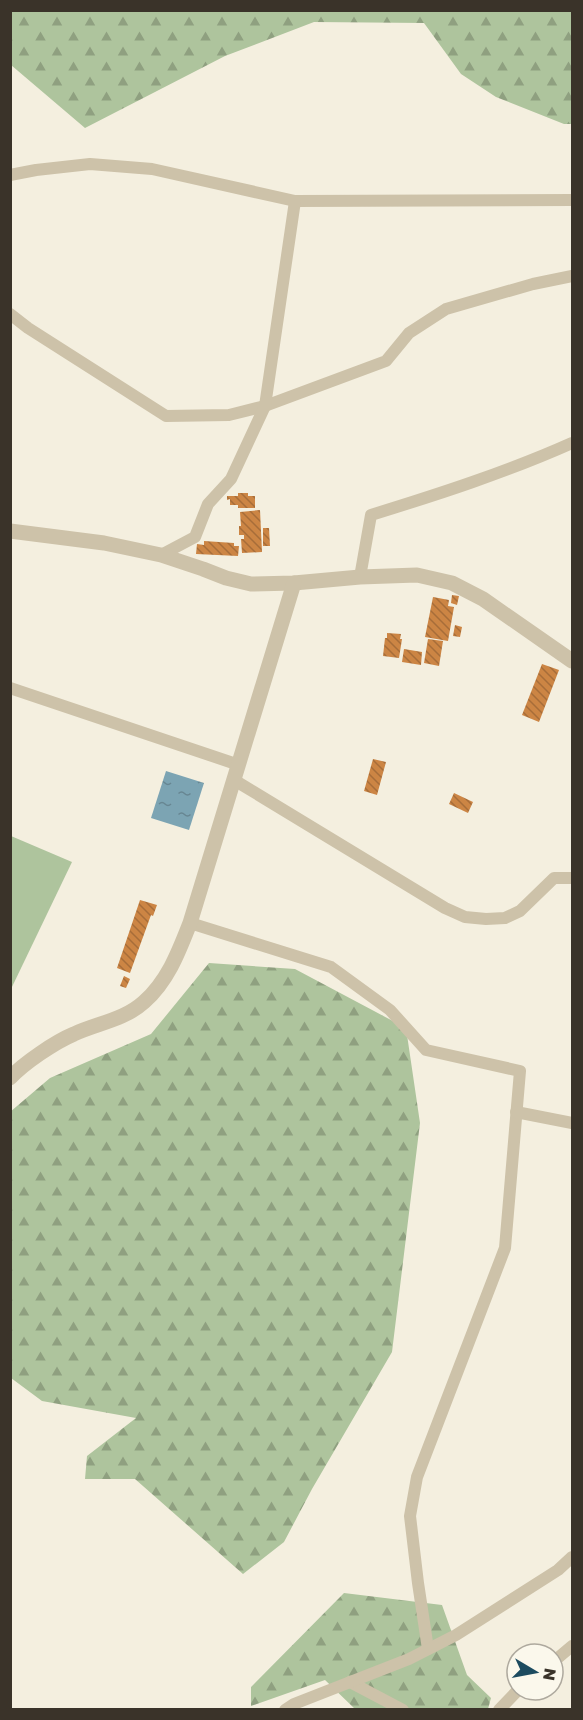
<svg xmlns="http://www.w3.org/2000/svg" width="583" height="1720" viewBox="0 0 583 1720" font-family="'Golos Text',sans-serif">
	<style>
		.forest { fill: url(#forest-firs) }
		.garden { fill: #aec49d }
		.water { fill: url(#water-ripples) }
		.building { fill: url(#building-back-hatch) }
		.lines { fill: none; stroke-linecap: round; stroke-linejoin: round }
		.minor { stroke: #cdc2a9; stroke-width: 12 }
		.tertiary { stroke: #cdc2a9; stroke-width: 15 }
	</style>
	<defs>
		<pattern id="forest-firs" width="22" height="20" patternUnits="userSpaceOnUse" patternTransform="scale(1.5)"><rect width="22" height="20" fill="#aec49d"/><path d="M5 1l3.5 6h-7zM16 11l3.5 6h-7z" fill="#8fa080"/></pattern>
		<pattern id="water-ripples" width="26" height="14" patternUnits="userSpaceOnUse" patternTransform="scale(1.5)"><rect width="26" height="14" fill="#7ca4b3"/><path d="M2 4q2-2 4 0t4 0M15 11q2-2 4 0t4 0" fill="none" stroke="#678692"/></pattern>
		<pattern id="building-back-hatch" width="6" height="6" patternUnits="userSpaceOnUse" patternTransform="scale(1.5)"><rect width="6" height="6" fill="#cc8544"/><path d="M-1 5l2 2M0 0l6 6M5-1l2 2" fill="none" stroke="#a76d39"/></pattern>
	</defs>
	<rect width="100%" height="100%" fill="#f4efdf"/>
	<g class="forest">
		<path d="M11,10L572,11V124H564L496,97L461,74L424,23L314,22L225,56L85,128L11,65Z"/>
		<path d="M209,963L295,969L406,1028L420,1123L392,1352L312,1489L284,1542L243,1574L135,1479H85L87,1456L136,1418L42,1401L11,1378L10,1112L50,1078L151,1034Z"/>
		<path d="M344,1593L442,1605L467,1675L491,1698L488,1709H355L325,1680L251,1706V1687Z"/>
	</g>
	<path class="garden" d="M11,836L72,862L11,989Z"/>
	<path class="water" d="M166,771L204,783L189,830L151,818Z"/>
	<g class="building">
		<path d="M238,493H248V496H255V508H238V505H230V499L227,500V496H238Z"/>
		<path d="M260,510L262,552L242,553L241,539H244V535H239V526H241L240,512Z"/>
		<path d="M263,528H269L270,546H263Z"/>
		<path d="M204,541L234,543V546H239L238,556L196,554L197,544L204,545Z"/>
		<path d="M452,595L459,596L457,605L451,603Z"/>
		<path d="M433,597L449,600L448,606L454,607L448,641L425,637Z"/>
		<path d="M455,625L462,627L460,637L453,636Z"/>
		<path d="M387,633L401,634L400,639H402L399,658L383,656L385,638H387Z"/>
		<path d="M428,639L443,641L439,666L424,663Z"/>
		<path d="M404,649L422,652L421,665L402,662Z"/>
		<path d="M542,664L559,670L539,722L522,715Z"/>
		<path d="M373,759L386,762L377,795L364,791Z"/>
		<path d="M454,793L473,802L468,813L449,804Z"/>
		<path d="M140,900L157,905L153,916L151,915L130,973L117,968Z"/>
		<path d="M124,976L130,979L126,988L120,986Z"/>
	</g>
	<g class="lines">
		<g class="minor">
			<path d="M10,175L36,170L90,164L152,169L295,201L572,200"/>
			<path d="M10,314L28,328L166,416L229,415L265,406L386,361L409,333L446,309L533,284L572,276"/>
			<path d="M161,555L195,537L208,504L231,479L265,406L295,201"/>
			<path d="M360,577L371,515C439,494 507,472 572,443"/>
			<path d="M10,688L239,765"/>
			<path d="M234,780L445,908L465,917L486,919L505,918L520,911L554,878H572"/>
			<path d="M190,923L331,967L390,1010L426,1050L520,1071L505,1248L417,1477L410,1516L418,1583L428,1649"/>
			<path d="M516,1112L572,1123"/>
			<path d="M553,1662L572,1646"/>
			<path d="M350,1682L403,1710"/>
			<path d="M285,1710L294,1704L409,1659L456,1635L558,1570L572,1557"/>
			<path d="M499,1710L518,1690"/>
		</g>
		<g class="tertiary">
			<path d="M10,531L104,543L161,555L203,569L226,578L251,584L294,583L360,577L417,575L452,583L483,599L572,661"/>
			<path d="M10,1078C24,1063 55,1042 74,1034C98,1023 124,1020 144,1002C168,981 179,951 190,923L294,583"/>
		</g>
	</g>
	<rect width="583" height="1720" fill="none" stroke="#3a3329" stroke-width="24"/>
	<g transform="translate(535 1672) rotate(100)"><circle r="28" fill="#fbf8ec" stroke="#aea99e" stroke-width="1.5"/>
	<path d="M0-4.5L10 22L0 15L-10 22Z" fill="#1c4b5f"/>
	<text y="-9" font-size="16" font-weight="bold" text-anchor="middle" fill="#3a3329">N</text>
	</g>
</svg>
